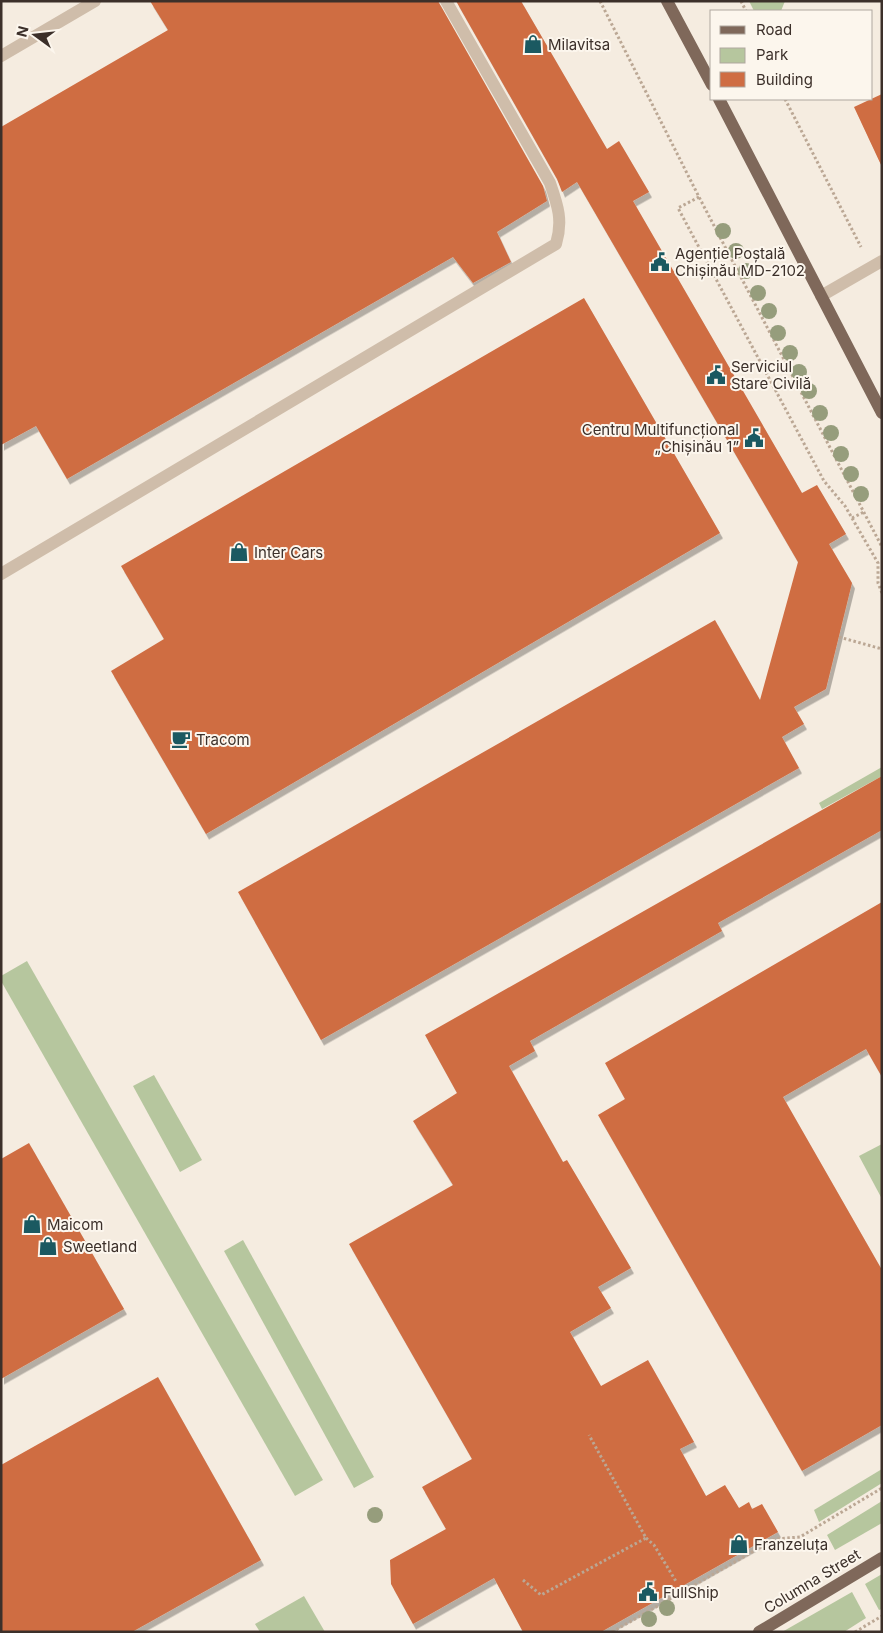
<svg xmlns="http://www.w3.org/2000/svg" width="883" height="1633" viewBox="0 0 883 1633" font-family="Inter,sans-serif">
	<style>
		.green { fill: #b6c69e }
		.building { fill: #cf6d43; filter: url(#shadow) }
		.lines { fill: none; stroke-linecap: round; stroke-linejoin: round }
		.path { stroke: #bba794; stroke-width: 3; stroke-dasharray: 2.5 2.5; stroke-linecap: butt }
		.minor { stroke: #cfbdaa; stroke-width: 12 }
		.major { stroke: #7f685a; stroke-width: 12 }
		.tree { fill: #969d7c }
		.labels { text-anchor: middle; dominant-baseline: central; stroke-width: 4; stroke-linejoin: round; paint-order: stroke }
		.poi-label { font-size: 15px; fill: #3c302a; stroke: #fcf6ed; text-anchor: start }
		.street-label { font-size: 15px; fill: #3c302a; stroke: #fcf6ed }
	</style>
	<defs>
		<filter id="shadow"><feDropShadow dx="3" dy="5.5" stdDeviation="0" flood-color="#0004"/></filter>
	</defs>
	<rect width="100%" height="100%" fill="#f5ece0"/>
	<g class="green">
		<path d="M749,1H785L781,11H754Z"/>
		<path d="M882,767V776L822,809L819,803Z"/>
		<path d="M27,961L323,1480L295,1496L1,981V976Z"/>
		<path d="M154,1075L202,1160L180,1172L133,1086Z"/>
		<path d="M882,1144V1199L859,1156Z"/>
		<path d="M243,1240L374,1477L354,1488L224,1251Z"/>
		<path d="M882,1469V1483L819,1522L814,1510Z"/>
		<path d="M882,1501V1523L835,1550L827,1535Z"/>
		<path d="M882,1574V1609L879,1610L865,1584Z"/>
		<path d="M852,1592L866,1618L844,1632H782Z"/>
		<path d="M304,1596L325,1632H260L255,1624Z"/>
	</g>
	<g class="building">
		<path d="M150,1H438L543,186L547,201L497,232L511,262L473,283L453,257L67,479L36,426L1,445V127L168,30Z"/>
		<path d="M456,1H521L607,149L619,141L649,192L633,201L802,493L817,485L846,534L829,544L852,583L826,689L794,707L804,724L782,737L799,768L321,1040L238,892L715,620L760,700L798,562L577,182L562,192L557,179Z"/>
		<path d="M882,94V167L854,107Z"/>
		<path d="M584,298L720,533L206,834L111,671L164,639L121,566Z"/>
		<path d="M882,776V830L718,923L722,931L530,1041L535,1051L509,1066L563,1162L567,1160L631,1268L598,1287L611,1308L570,1332L601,1386L648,1360L694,1442L680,1449L706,1496L725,1485L739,1508L749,1502L752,1509L762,1504L778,1532L601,1632H523L494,1578L413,1624L391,1584L390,1560L446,1529L422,1487L472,1459L349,1244L453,1185L413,1121L457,1093L425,1035Z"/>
		<path d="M882,902V1077L866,1049L783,1097L882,1270V1425L802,1471L598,1115L625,1099L605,1063Z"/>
		<path d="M29,1143L124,1309L1,1379V1159Z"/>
		<path d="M158,1377L261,1560L132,1632H1V1465Z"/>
	</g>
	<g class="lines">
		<g class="path">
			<path d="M600,1L699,197L882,547"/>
			<path d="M741,1L746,11"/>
			<path d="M785,99L861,247"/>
			<path d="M699,197L678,208L824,481L845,506L878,563V583L882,593"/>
			<path d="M852,518L864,512"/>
			<path d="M839,637L882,649"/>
			<path d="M646,1538L654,1545L677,1583"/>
			<path d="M523,1580L541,1595L646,1538L589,1435"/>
			<path d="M612,1632L775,1539L800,1537L882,1488"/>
			<path d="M855,1632L882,1616"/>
		</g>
		<g class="minor">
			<path d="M1,56L95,1"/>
			<path d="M821,296L882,261"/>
			<path d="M1,574L556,244C563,221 558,206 550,183L446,1"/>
		</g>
		<g class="major">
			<path d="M667,1L712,85"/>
			<path d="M719,99L882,413"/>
			<path d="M759,1632L882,1558"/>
		</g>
	</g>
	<g class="tree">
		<circle cx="723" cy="231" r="8"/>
		<circle cx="736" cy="251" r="8"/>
		<circle cx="746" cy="271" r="8"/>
		<circle cx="758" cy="293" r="8"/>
		<circle cx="769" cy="311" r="8"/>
		<circle cx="778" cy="333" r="8"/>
		<circle cx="790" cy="353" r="8"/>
		<circle cx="799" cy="372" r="8"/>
		<circle cx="809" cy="391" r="8"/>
		<circle cx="820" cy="413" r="8"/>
		<circle cx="831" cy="433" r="8"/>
		<circle cx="841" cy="454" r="8"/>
		<circle cx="851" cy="474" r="8"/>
		<circle cx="861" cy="494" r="8"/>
		<circle cx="375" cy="1515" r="8"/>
		<circle cx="667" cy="1608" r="8"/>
		<circle cx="649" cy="1619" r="8"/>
	</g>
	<defs>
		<g id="shop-bare" transform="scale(1.5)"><path d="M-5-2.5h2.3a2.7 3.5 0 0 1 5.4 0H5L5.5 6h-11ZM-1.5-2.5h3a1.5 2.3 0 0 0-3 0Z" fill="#1b5961" stroke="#fcf6ed" stroke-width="2.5" paint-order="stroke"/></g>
		<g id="civic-bare" transform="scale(1.5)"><path d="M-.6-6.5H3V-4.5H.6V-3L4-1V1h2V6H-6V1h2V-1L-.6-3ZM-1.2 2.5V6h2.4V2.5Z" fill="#1b5961" stroke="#fcf6ed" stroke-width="2.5" paint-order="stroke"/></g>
		<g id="cafe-bare" transform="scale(1.5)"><path d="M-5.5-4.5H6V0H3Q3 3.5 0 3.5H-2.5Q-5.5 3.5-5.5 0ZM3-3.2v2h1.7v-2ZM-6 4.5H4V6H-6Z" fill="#1b5961" stroke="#fcf6ed" stroke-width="2.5" paint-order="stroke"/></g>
	</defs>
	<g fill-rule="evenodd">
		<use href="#shop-bare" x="533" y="44"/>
		<use href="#civic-bare" x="660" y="262"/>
		<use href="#civic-bare" x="716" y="375"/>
		<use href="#civic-bare" x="754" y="438"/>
		<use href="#shop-bare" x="239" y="552"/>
		<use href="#cafe-bare" x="181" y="739"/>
		<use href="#shop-bare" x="32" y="1224"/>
		<use href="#shop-bare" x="48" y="1246"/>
		<use href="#shop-bare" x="739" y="1544"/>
		<use href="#civic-bare" x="648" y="1592"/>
	</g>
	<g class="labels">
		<g class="poi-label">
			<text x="548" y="44">Milavitsa</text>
			<text x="675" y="253">Agenție Poștală<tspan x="675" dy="17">Chișinău MD-2102</tspan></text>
			<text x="731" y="366">Serviciul<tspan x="731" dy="17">Stare Civilă</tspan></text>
			<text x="739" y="429" text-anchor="end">Centru Multifuncțional<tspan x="739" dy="17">„Chișinău 1”</tspan></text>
			<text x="254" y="552">Inter Cars</text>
			<text x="196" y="739">Tracom</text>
			<text x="47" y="1224">Maicom</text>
			<text x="63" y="1246">Sweetland</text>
			<text x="754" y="1544">Franzeluța</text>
			<text x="663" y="1592">FullShip</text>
		</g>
		<g class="street-label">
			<text transform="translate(812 1581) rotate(-31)">Columna Street</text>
		</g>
	</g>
	<rect width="883" height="1633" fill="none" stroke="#3c302a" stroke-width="5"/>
	<rect x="710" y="10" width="162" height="90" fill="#fcf6ed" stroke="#afa79f"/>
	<rect x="720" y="26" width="25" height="8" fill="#7f685a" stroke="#afa79f"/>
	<text x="756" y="35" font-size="15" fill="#3c302a">Road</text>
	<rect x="720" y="48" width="25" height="15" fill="#b6c69e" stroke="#afa79f"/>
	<text x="756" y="60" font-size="15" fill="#3c302a">Park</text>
	<rect x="720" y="72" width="25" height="15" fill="#cf6d43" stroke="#afa79f"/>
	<text x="756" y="85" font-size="15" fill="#3c302a">Building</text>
	<g transform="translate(35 35) rotate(285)" stroke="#fcf6ed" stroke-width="4" paint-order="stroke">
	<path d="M0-4L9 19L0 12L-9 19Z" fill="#3c302a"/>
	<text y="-8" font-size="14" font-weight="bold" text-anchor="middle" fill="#3c302a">N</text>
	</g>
</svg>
